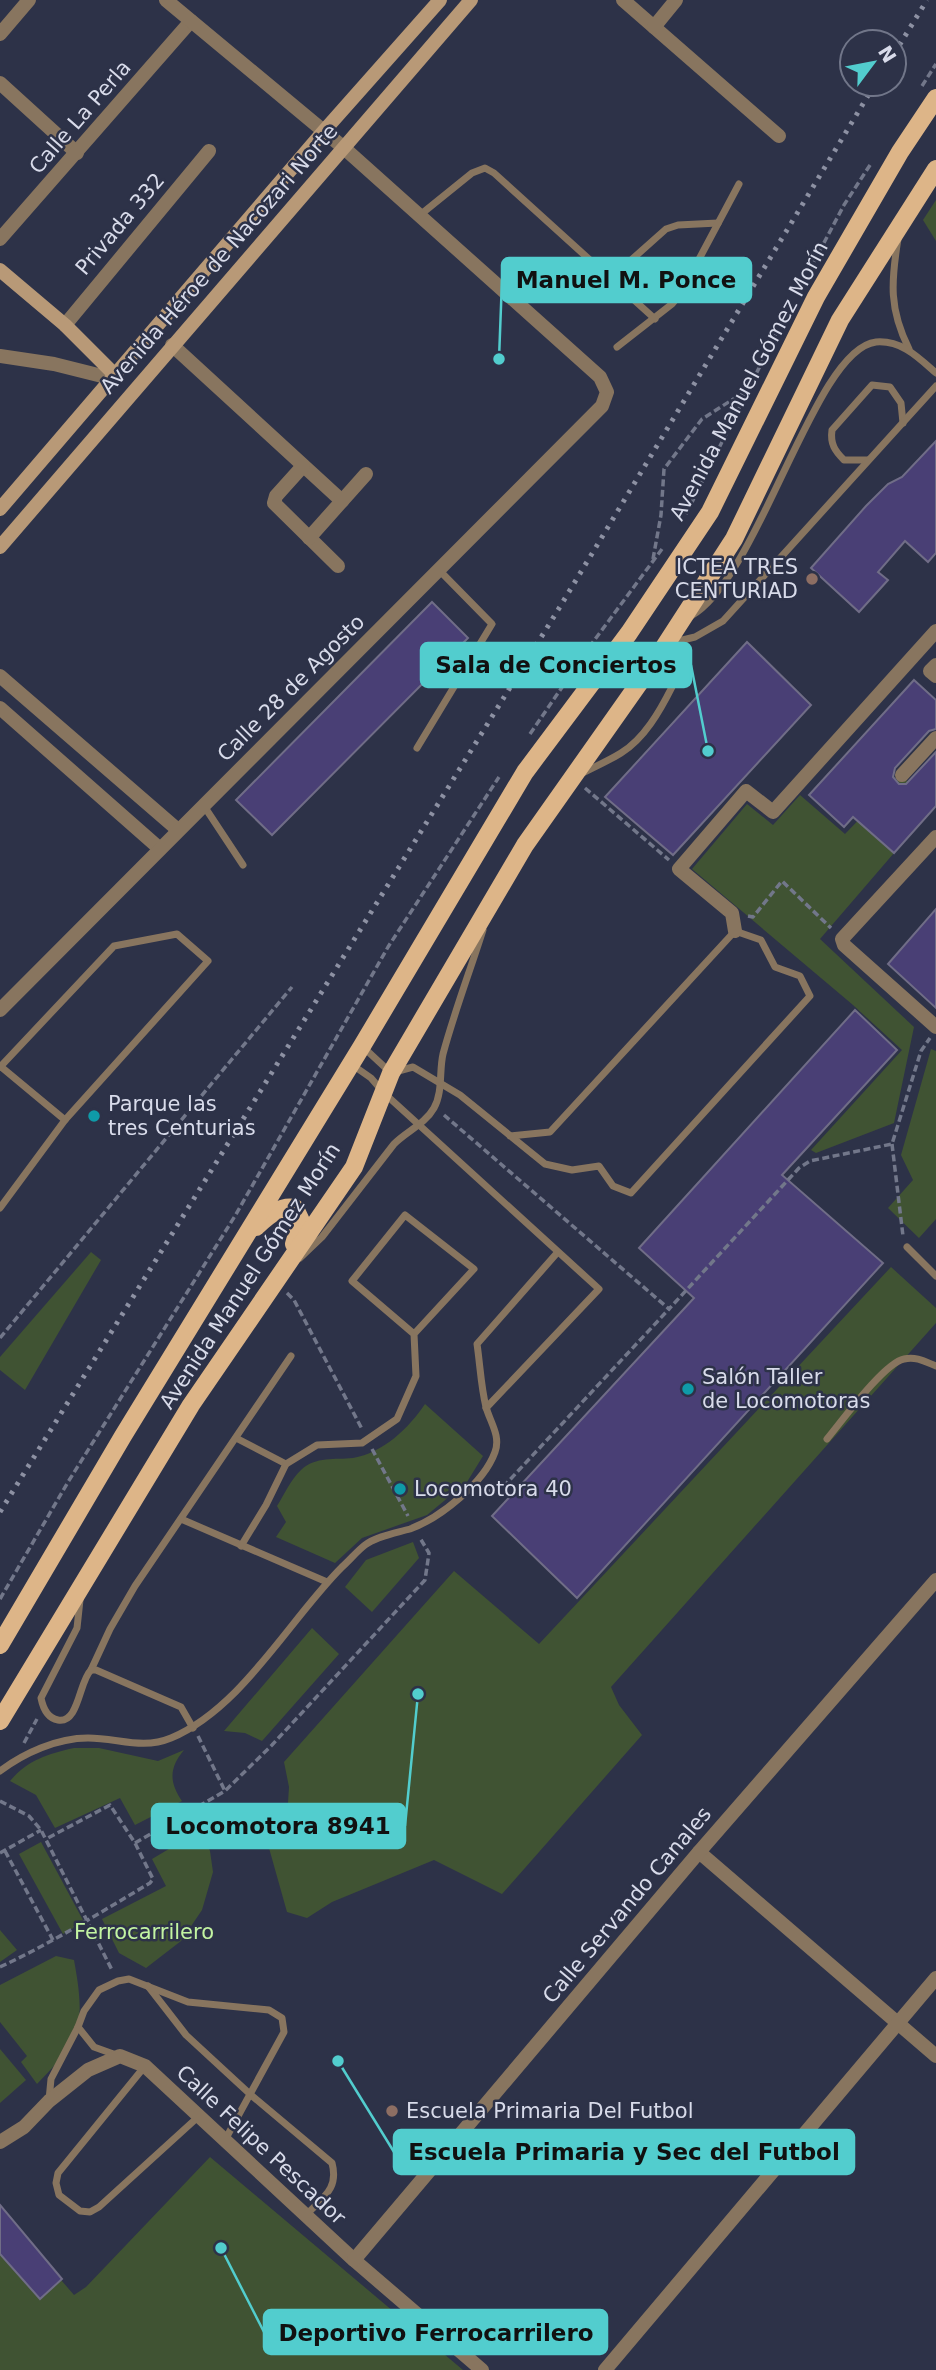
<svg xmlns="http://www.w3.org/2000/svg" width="936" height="2370" viewBox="0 0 936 2370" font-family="'DejaVu Sans',sans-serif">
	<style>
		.green { fill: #405333 }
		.building { fill: #493f75; stroke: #706d87; stroke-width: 2 }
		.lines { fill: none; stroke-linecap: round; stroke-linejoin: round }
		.path { stroke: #72778a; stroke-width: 3.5; stroke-dasharray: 7 3.5; stroke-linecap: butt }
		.lane { stroke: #88755f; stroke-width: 7 }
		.street { stroke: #88755f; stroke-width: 14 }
		.secondary { stroke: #b89977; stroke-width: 14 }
		.primary { stroke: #ddb588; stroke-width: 18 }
		.rail { stroke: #8d91a3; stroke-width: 5; stroke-dasharray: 3.5 7; stroke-linecap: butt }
		.education-dot { fill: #8d6e63; stroke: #2d3248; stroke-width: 2.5 }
		.culture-dot { fill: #0f9aa8; stroke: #2d3248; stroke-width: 2.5 }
		.labels { text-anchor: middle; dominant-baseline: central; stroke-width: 5; stroke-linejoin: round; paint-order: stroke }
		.street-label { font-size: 21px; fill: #d8dbea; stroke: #2d3248 }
		.poi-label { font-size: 21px; fill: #d8dbea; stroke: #2d3248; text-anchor: start }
		.park-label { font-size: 21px; fill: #c3f4a2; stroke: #2d3248 }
		.leader { fill: none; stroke: #52cdce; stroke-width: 2.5 }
		.callout-dot { fill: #52cdce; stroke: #2d3248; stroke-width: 2.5 }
		.callout { fill: #52cdce; stroke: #52cdce; stroke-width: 2.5 }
		.callout-label { font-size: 23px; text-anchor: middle; font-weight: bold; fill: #111 }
	</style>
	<rect width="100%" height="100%" fill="#2d3248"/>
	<g class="green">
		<path d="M936,200V241L923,220Z"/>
		<path d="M902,775L909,783L868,830L894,853L820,939L914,1027L894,1123L816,1153L811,1150L902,1050L853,1005L692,869L747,804L773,825L800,795L845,834Z"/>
		<path d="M931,1049L936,1051V1219L919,1238L888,1208L913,1180L901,1155Z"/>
		<path d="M91,1252L101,1260L25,1390L0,1370V1357Z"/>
		<path d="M891,1267L936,1308V1323L611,1687L619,1705L642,1735L502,1894L434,1860L332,1902L307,1918L287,1912L269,1848L287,1818L289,1787L284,1762L454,1571L539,1644Z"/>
		<path d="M425,1404L483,1456L467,1482L427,1515L362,1538L335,1563L276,1537L286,1522L277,1506C284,1495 291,1479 301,1470C316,1456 335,1460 353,1458C383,1453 409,1428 425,1404Z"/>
		<path d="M413,1542L419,1558L372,1612L345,1587L366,1560Z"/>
		<path d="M312,1628L339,1654L262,1741L245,1733L224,1731Z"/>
		<path d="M74,1748H99L158,1761L184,1750C169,1768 169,1782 182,1801L135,1825L120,1798L55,1828L36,1795L10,1781C28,1760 47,1754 74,1748Z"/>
		<path d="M201,1830L210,1851L213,1872L202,1910L181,1941L146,1968L119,1953L102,1919L166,1886L152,1859Z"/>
		<path d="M41,1842L84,1922L63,1934L19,1854Z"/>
		<path d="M0,1930L17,1950L0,1962Z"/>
		<path d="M56,1956L74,1960C78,1982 84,2015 75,2036C67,2054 50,2070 37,2084L21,2062L27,2056L0,2022V1985Z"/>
		<path d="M0,2049L26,2080L0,2103Z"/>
		<path d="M210,2157L463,2370H0V2209L74,2295L86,2287Z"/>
	</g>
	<g class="building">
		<path d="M936,441V553L928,562L905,541L878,572L888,580L859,612L811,568L866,506L888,484L902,477Z"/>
		<path d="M432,602L468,638L272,835L236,800Z"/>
		<path d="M747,642L811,705L673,855L605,797Z"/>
		<path d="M914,680L936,700V729L929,731L895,768L893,777L899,784H906L936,752V806L894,853L853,817L844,827L809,795Z"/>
		<path d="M936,909V1008L888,964Z"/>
		<path d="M855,1010L897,1050L782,1175L883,1263L577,1598L492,1516L694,1298L639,1248Z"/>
		<path d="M0,2205L62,2279L40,2299L0,2254Z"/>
	</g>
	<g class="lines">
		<g class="path">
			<path d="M922,86L936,64"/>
			<path d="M809,271L844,205L872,162"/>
			<path d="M686,514L789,308"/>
			<path d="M653,559L661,515L664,469L702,419L746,391"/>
			<path d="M530,734L593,642L662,549"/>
			<path d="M585,788L669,860"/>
			<path d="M748,916L753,917L782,881L831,928"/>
			<path d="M444,1115L669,1309L799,1168L810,1161L892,1144L921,1051L930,1038"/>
			<path d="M892,1144L903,1236"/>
			<path d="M287,1293L294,1300L362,1429"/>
			<path d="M0,1338L292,987"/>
			<path d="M372,1449L408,1516"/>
			<path d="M485,1488L487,1491H497L505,1485L669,1309"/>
			<path d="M0,1599L68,1482L235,1216L388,947L499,777"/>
			<path d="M198,1736L225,1791"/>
			<path d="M24,1743L37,1719"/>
			<path d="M0,1801L29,1816L41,1830L112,1970"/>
			<path d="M135,1843L225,1791L272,1745L425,1580L429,1553L420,1538"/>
			<path d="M5,1851L53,1940"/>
			<path d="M0,1853L41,1830"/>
			<path d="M0,1967C52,1943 101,1912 150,1883L153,1879L135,1843L110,1805L46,1839"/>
		</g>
		<g class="lane">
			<path d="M420,215L472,173L485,168L494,173L655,319"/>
			<path d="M898,239C891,282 889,309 909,349"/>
			<path d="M611,278L666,229L678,225L718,223"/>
			<path d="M617,347L672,304L681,293L739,184"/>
			<path d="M868,460H844C835,451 830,444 832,430L872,385L890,387L901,403L903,423"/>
			<path d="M691,616C760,577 814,349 876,342C902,340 919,358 936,373"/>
			<path d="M670,643L695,637L723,621L936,386"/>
			<path d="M417,748L492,624L439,570"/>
			<path d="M581,774C594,767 608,761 621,753C644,739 660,711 672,687L660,656"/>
			<path d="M204,806L243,865"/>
			<path d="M362,1046L391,1073L413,1067L460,1095L545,1164L572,1170L599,1166L613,1186L631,1193L810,996L800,976L775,967L761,940L735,931L550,1132L510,1136"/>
			<path d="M351,1064L371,1078L384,1093L599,1289L486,1408"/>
			<path d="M0,1066L65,1120"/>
			<path d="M0,1067L114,946L177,934L208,961L65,1120L0,1208"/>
			<path d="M907,1247L936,1276"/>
			<path d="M300,1258L322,1237L394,1144C407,1131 425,1124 434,1108C443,1092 439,1071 443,1054C454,1013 470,971 483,930"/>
			<path d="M236,1438L286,1464"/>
			<path d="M827,1439C842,1421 884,1363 904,1359C916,1356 926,1362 936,1366"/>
			<path d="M181,1519L327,1582"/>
			<path d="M241,1546L266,1505L286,1464L317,1445L362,1443L397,1419L416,1376L414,1334L474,1269L405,1215L352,1281L414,1334"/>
			<path d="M80,1600L77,1628L41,1698C43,1708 47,1718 58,1720C79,1724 79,1681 91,1670L110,1629L135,1586L291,1356"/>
			<path d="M91,1670H96L181,1707L193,1728"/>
			<path d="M0,1771C24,1753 57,1738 88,1738C118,1738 142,1750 171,1738C242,1708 289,1620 342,1567C350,1560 357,1551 365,1545C377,1536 396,1533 410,1529C440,1518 484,1483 495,1452C501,1436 490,1422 486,1407C481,1387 480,1364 477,1344L557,1253"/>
			<path d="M148,1986L186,2035L251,2095L332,2163C339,2189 323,2197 306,2215"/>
			<path d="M78,2027L94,2047L119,2056"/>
			<path d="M145,2066L58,2173L56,2183L59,2195L80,2211L90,2212L99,2207L198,2117"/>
			<path d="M49,2100L51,2079L78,2027L84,2011L99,1990L118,1981L129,1979L188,2002L269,2010L282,2018L284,2032L225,2140"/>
		</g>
		<g class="street">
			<path d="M623,0L779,136"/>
			<path d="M654,27L676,0"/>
			<path d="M0,34L29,0"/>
			<path d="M0,83L77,153"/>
			<path d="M0,239L191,21"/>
			<path d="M65,325L209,151"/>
			<path d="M172,345L342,501"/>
			<path d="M0,356L54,364L110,378"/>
			<path d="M303,466L276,496L274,503L338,566"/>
			<path d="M309,538L366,474"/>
			<path d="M936,665L930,671L936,676"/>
			<path d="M0,676L178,830"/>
			<path d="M0,708L159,848"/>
			<path d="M902,775L936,738"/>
			<path d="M936,837L842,939L844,945L936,1027"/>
			<path d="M735,931L732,913L679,869L746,791L773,812L936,631"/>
			<path d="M0,1010L602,406L607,392L600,377L344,148L166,0"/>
			<path d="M699,1852L936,2056"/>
			<path d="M0,2142L24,2127L49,2101L88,2070L120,2056L145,2066L354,2260L482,2370"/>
			<path d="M354,2260L699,1852L936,1580"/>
			<path d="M605,2370L936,1978"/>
		</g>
		<g class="secondary">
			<path d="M0,270L65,325L114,374"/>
			<path d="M0,509L323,132L440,0"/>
			<path d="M0,547L471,0"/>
		</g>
		<g class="primary">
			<path d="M256,1227C267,1217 279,1205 295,1208L301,1221L294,1244"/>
			<path d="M0,1645L123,1436L362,1046L525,772L629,633L710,512L816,297L900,152L936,98"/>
			<path d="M0,1721L191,1405L354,1167L391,1073L525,845L659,655L734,539L840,320L936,169"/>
		</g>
		<g class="rail">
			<path d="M894,54L927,0"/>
			<path d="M0,1512L558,610L875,84"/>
		</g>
	</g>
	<g class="education-dot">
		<circle cx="812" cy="579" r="7"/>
		<circle cx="392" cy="2111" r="7"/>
	</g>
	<g class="culture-dot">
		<circle cx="94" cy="1116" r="7"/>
		<circle cx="688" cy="1389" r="7"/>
		<circle cx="400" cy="1489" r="7"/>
	</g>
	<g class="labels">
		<g class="street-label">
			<text transform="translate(80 117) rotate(-49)">Calle La Perla</text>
			<text transform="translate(120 224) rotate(-50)">Privada 332</text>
			<text transform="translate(219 259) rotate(-49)">Avenida Héroe de Nacozari Norte</text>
			<text transform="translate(749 381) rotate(-62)">Avenida Manuel Gómez Morín</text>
			<text transform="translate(291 688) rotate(-45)">Calle 28 de Agosto</text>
			<text transform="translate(250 1276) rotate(-57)">Avenida Manuel Gómez Morín</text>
			<text transform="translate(627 1905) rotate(-50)">Calle Servando Canales</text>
			<text transform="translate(261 2145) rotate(43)">Calle Felipe Pescador</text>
		</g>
		<g class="poi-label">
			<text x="798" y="567" text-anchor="end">ICTEA TRES<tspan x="798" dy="24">CENTURIAD</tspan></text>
			<text x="108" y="1104">Parque las<tspan x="108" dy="24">tres Centurias</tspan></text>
			<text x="702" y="1377">Salón Taller<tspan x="702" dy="24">de Locomotoras</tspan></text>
			<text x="414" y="1489">Locomotora 40</text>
			<text x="406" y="2111">Escuela Primaria Del Futbol</text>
		</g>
		<g class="park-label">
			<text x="144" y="1932">Ferrocarrilero</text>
		</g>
	</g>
	<path class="leader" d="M499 359L502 280M708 751L691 665M418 1694L405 1826M338 2061L394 2152M221 2248L264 2332"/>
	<g class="callout-dot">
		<circle cx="499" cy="359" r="7"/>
		<circle cx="708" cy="751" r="7"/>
		<circle cx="418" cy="1694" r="7"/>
		<circle cx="338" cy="2061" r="7"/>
		<circle cx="221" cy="2248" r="7"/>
	</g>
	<g class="callout">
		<rect x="502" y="258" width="249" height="44" rx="7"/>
		<rect x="421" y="643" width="270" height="44" rx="7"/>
		<rect x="152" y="1804" width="253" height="44" rx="7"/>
		<rect x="394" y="2130" width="460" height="44" rx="7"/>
		<rect x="264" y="2310" width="343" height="44" rx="7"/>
	</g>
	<g class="callout-label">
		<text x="626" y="288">Manuel M. Ponce</text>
		<text x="556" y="673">Sala de Conciertos</text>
		<text x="278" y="1834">Locomotora 8941</text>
		<text x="624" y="2160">Escuela Primaria y Sec del Futbol</text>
		<text x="436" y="2341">Deportivo Ferrocarrilero</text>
	</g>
	<g transform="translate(873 63) rotate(58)"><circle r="33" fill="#2d3248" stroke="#717689" stroke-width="2"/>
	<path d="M0-5L12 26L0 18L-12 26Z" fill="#52cdce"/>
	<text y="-10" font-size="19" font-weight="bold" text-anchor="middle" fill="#d8dbea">N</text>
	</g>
</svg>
